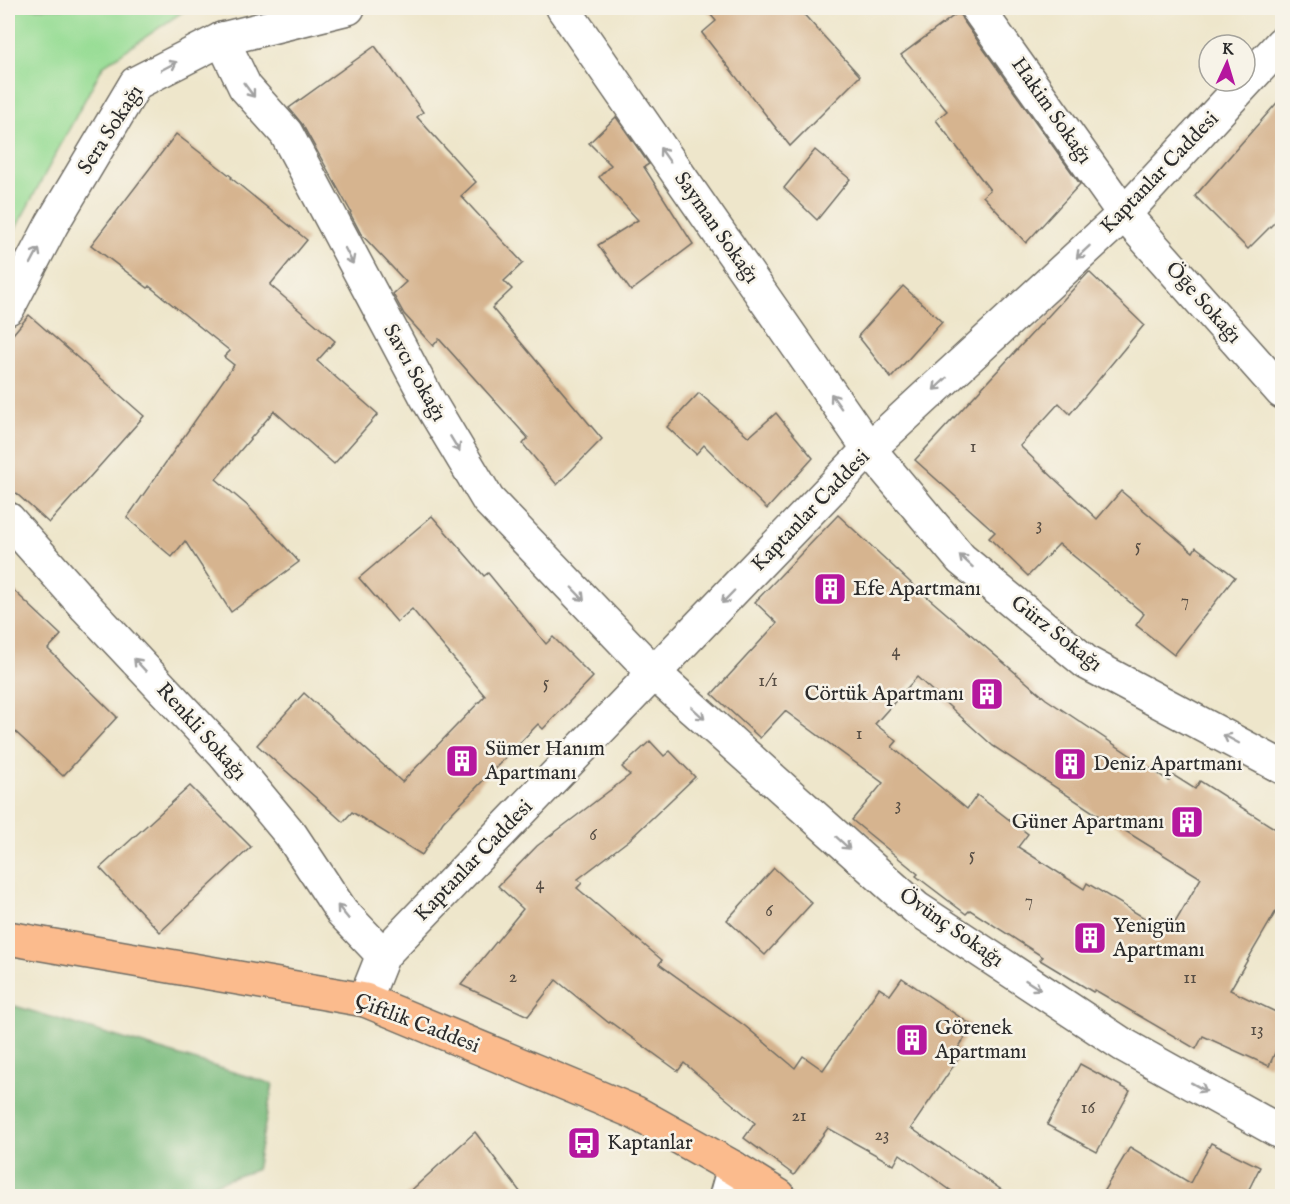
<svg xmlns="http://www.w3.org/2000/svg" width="1290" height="1204" viewBox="0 0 1290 1204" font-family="'IM FELL English',serif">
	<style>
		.green { fill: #98dd95; stroke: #628460; stroke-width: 1.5 }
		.forest { fill: #7abc7e; stroke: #527454; stroke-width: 1.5 }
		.building { fill: #d6b48f; fill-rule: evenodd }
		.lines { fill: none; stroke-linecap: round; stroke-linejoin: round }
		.minor-casing { stroke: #6f6c63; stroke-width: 36 }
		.major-casing { stroke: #6f6c63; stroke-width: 36 }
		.minor { stroke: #fff; stroke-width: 33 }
		.major { stroke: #fbbb8d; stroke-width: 33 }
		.oneway { stroke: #a0a0a0 }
		.labels { text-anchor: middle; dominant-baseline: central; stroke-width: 5; stroke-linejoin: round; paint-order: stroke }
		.number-label { font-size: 18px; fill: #564d44 }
		.street-label { font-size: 21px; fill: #2b2b2b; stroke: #f7f3e8 }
		.poi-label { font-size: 21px; fill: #2b2b2b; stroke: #f7f3e8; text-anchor: start }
	</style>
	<rect width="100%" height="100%" fill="#f7f3e8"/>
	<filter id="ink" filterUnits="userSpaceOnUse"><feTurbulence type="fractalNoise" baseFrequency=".0167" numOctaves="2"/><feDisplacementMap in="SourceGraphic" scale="12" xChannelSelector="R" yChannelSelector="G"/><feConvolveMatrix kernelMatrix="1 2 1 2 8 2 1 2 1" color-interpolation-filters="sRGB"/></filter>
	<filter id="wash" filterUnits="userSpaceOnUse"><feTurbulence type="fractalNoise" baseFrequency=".008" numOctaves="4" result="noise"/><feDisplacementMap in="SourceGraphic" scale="24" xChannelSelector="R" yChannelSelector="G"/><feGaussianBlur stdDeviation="1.35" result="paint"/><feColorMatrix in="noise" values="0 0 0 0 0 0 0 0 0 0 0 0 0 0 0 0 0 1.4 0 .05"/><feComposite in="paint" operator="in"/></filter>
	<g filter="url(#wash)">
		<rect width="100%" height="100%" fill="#eee6cb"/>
		<path class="green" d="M8,8H188L103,66L8,243Z"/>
		<path class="forest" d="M8,1004L273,1084L256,1170L179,1196H8Z"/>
		<g id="blocks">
			<g class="building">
				<path d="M705,8H798L860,76L790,146L702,33L716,21Z"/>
				<path d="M959,12L962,19L1080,184L1026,243L983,196L990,190L936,120L947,111L901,55Z"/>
				<path d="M375,46L423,112L417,117L476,182L461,196L523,263L504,281L512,289L492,308L602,439L557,485L523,444L528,438L439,339L433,346L404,314L393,294L406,282L361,234L350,213L351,212L302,124L289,108Z"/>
				<path d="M1282,97V215L1248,249L1195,196Z"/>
				<path d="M616,117L649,164L644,167L693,244L631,291L598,245L638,220L599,177L611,165L589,143Z"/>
				<path d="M176,134L232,177L231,178L307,240L270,285L335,341L317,361L378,414L334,464L274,411L216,479L249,507L299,562L231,612L185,541L172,557L127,518L234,365L224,357L230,351L149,286L148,288L91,245Z"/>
				<path d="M815,150L850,179L817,220L784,188Z"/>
				<path d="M1089,272L1144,325L1070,414L1059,403L1020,446L1097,519L1121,491L1193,552L1196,547L1235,577L1174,655L1136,625L1144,614L1059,544L1028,576L989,538L995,532L915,460Z"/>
				<path d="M903,286L942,322L891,378L858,336Z"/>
				<path d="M29,315L144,416L49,523L8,486V340Z"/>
				<path d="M699,393L749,437L776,413L813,458L767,509L704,445L696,454L667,427Z"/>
				<path d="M838,515L911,583L1046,699L1169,781L1173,775L1195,789L1200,781L1282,833V901L1230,990L1282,1015V1037L1269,1066L1203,1036L1196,1049L1095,990L1093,992L1040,960L1043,957L970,910L966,914L916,876L918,874L852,820L883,783L785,711L760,738L712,694L777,623L755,602ZM917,677L993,746L1102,818L1103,817L1201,878L1169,933L1087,883L1084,889L1018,847L1028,834L977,795L967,809L892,747L897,741L875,724Z"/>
				<path d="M432,516L484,576L488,573L546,644L553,637L593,677L543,729L538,724L443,822L422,855L352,812L343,822L257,745L304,693L402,782L485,696L412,609L397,622L359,578Z"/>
				<path d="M8,585L61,635L48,649L117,717L63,776L8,725Z"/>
				<path d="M650,741L664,756L670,751L695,777L629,840L578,879L582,883L577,888L662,960L659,964L745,1026L795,1068L803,1056L823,1070L879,988L890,995L902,978L973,1026L958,1048L963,1052L911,1128L1012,1197H960L900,1154L894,1165L828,1128L794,1175L744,1138L755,1123L684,1063L678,1071L610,1022L609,1023L556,980L528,1016L461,985L523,909L498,886L537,846L630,775L622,767Z"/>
				<path d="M190,786L251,847L160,932L100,868Z"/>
				<path d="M774,868L812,903L765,955L727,920Z"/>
				<path d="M1080,1064L1130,1091L1097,1152L1047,1125Z"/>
				<path d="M475,1132L524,1197H404Z"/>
				<path d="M1211,1143L1260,1167L1245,1197H1100L1130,1147L1190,1183Z"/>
			</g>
		</g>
	</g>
	<g filter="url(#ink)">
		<use href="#blocks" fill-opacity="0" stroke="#6f6c63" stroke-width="1.5"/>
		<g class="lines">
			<g class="minor-casing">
				<g id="minor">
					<path d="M563,8L869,449L961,559L1087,663L1282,767"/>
					<path d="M977,8L1124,214L1282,392"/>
					<path d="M222,39L245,87L286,133L427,398L488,500L655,674L916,908L1122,1044L1282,1133"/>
					<path d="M8,308L52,224L136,83L222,39L348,8"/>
					<path d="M8,519L86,607L224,754L291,835L342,912L383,955"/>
					<path d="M365,1000L383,955L869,449L1124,214L1282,43"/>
					<path d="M726,1196L734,1168"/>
				</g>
			</g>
			<g class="major-casing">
				<path id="major" d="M8,938L365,1000L634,1112L734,1168L779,1196"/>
			</g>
			<use href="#minor" class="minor"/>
			<use href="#major" class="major"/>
		</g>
		<defs><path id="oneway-shaft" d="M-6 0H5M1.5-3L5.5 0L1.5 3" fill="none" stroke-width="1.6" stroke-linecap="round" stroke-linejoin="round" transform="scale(1.5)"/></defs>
		<g class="oneway">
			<use href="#oneway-shaft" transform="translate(169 66) rotate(-28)"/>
			<use href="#oneway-shaft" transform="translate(249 90) rotate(53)"/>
			<use href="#oneway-shaft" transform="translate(665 155) rotate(-125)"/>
			<use href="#oneway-shaft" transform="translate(1083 252) rotate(137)"/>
			<use href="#oneway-shaft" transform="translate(35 256) rotate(-62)"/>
			<use href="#oneway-shaft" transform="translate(349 256) rotate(63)"/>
			<use href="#oneway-shaft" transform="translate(940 384) rotate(137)"/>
			<use href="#oneway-shaft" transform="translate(836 401) rotate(-125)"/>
			<use href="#oneway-shaft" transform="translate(455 444) rotate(59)"/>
			<use href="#oneway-shaft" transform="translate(966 561) rotate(-138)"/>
			<use href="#oneway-shaft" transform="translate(578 594) rotate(46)"/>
			<use href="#oneway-shaft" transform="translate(728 597) rotate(134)"/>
			<use href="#oneway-shaft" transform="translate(140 665) rotate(-133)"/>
			<use href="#oneway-shaft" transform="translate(698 713) rotate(42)"/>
			<use href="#oneway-shaft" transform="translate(1231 739) rotate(-152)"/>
			<use href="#oneway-shaft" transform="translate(843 843) rotate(42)"/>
			<use href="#oneway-shaft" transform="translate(343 912) rotate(-129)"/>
			<use href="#oneway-shaft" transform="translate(1033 985) rotate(33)"/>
			<use href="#oneway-shaft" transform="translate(1199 1087) rotate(29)"/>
		</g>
	</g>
	<defs>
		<g id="building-square" transform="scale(1.725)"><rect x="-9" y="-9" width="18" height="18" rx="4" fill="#b5179e" stroke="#f7f3e8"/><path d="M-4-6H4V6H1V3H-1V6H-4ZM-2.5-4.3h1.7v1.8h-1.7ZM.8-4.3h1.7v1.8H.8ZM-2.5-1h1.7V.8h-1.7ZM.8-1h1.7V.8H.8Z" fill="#fff"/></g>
		<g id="bus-square" transform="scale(1.725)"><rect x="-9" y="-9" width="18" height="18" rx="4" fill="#b5179e" stroke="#f7f3e8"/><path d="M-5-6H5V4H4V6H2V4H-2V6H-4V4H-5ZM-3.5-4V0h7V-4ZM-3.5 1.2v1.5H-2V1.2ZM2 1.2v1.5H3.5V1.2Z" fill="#fff"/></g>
	</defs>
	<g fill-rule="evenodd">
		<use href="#building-square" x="830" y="589"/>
		<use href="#building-square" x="987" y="694"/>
		<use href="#building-square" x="462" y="761"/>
		<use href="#building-square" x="1070" y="764"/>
		<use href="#building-square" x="1187" y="822"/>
		<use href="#building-square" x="1090" y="938"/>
		<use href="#building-square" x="912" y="1040"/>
		<use href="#bus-square" x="584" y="1143"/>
	</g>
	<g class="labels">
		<g class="number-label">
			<text x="973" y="447">1</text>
			<text x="1039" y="525">3</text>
			<text x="1138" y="546">5</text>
			<text x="1185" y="601">7</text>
			<text x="896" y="651">4</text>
			<text x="768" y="681">1/1</text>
			<text x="546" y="683">5</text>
			<text x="859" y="734">1</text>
			<text x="898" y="805">3</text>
			<text x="593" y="835">6</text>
			<text x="972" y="855">5</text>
			<text x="540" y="884">4</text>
			<text x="1029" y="901">7</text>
			<text x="769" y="911">6</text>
			<text x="513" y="977">2</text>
			<text x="1190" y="978">11</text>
			<text x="1257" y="1030">13</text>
			<text x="1088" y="1108">16</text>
			<text x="799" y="1116">21</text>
			<text x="882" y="1135">23</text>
		</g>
		<g class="street-label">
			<text transform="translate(1051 111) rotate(55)">Hakim Sokağı</text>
			<text transform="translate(111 130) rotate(-57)">Sera Sokağı</text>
			<text transform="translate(1160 173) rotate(-46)">Kaptanlar Caddesi</text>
			<text transform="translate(716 228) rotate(55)">Sayman Sokağı</text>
			<text transform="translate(1203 303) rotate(48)">Öḡe Sokağı</text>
			<text transform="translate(414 373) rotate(61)">Savcı Sokağı</text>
			<text transform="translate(811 511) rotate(-46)">Kaptanlar Caddesi</text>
			<text transform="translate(1056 634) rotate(38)">Gürz Sokağı</text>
			<text transform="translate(201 732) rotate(48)">Renkli Sokağı</text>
			<text transform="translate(474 861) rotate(-46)">Kaptanlar Caddesi</text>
			<text transform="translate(951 928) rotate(35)">Övünç Sokağı</text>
			<text transform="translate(417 1024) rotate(21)">Çiftlik Caddesi</text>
		</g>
		<g class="poi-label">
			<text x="853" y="589">Efe Apartmanı</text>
			<text x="964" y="694" text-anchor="end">Cörtük Apartmanı</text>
			<text x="485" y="749">Sümer Hanım<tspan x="485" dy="24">Apartmanı</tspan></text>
			<text x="1093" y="764">Deniz Apartmanı</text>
			<text x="1164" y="822" text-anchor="end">Güner Apartmanı</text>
			<text x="1113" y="926">Yenigün<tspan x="1113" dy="24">Apartmanı</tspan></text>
			<text x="935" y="1028">Görenek<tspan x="935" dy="24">Apartmanı</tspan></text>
			<text x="607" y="1143">Kaptanlar</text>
		</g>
	</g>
	<rect width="1290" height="1204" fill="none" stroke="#f7f3e8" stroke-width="30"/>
	<g transform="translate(1227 63) rotate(4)"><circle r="28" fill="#f7f3e8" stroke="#a5a39c" stroke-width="1.5"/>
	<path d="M0-4.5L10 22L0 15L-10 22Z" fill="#b5179e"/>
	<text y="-9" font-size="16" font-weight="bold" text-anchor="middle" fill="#2b2b2b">K</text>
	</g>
</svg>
